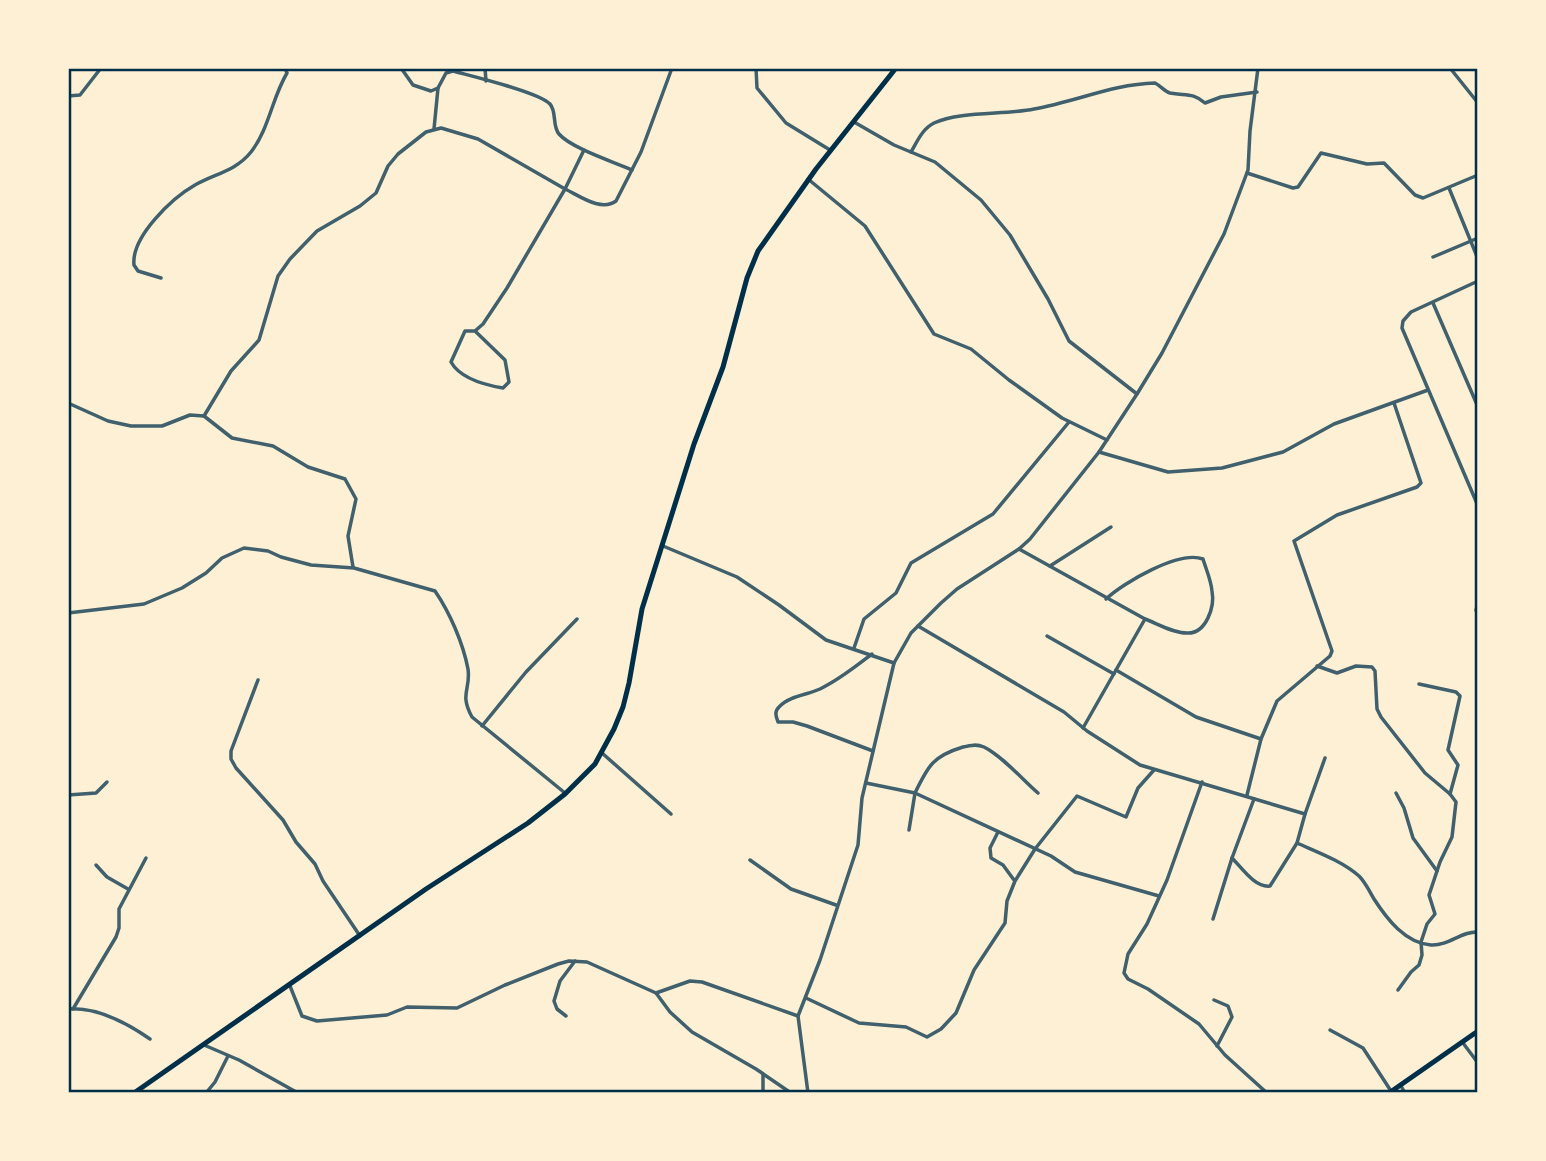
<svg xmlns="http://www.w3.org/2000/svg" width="1546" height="1161" viewBox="0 0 1546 1161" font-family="'Roboto Condensed',sans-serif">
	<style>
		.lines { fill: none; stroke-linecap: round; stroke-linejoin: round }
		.minor { stroke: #3f606c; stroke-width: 3.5 }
		.secondary { stroke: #003049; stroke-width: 5 }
		.neatline { fill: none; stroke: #003049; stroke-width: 2.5 }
	</style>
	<rect width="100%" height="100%" fill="#fdf0d5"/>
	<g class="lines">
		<g class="minor">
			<path d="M401,68L413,85L431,91L438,88"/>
			<path d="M485,68L486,81"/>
			<path d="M756,68L757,88L786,123L830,150"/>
			<path d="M1450,68L1478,103"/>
			<path d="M68,96L80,95L101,68"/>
			<path d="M854,122L894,145L935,162L981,200L1010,235L1048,299L1069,341L1137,394"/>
			<path d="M434,129L438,88L446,73L453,71C471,76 539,92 550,104C557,112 552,126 559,134C571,148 614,162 632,170"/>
			<path d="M584,150L565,189C580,196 601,212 616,201L641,152L672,68"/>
			<path d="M911,152C917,142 922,129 934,123C960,111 1005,115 1034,109C1075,102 1113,84 1155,83C1161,86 1164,91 1170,93C1185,96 1193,92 1205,103L1221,97L1257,92"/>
			<path d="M1247,173L1293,188L1298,187L1321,153L1367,164L1384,163L1415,195L1423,198L1478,175"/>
			<path d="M808,179L865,226L934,334L971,349L1009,380L1062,418L1107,440"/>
			<path d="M1449,188L1478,259"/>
			<path d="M1433,257L1478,238"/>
			<path d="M161,278L138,271L134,265C131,237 172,198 195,185C214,174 236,171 251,152C269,129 272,98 287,73L285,68"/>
			<path d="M1478,281L1411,312L1403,321L1402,328L1478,506"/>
			<path d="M1433,303L1478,407"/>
			<path d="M68,403L108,421L131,426H162L190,415L204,416L232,438L273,446L308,467L345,479L356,499L348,536L353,567"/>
			<path d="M204,416L231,371L259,340L278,276L290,259L317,231L360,206L376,193L388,166L398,154L426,132L441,128L478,139L565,189L507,288L483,324L475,331H465L451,362C460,378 485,385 503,388L509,382L505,360L475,331"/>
			<path d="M1099,452L1168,472L1222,468L1283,452L1334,424L1428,390"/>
			<path d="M663,546L737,577L779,605L826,640L894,663"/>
			<path d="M1019,549L1145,619L1083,728"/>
			<path d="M1050,566L1111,527"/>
			<path d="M1106,599C1123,583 1179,550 1203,559C1206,569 1211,580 1212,591C1215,607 1206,634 1187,633C1173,633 1158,624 1145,619"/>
			<path d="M1478,603L1476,610L1478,616"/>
			<path d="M68,613L144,604L182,588L206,573L222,558L244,548L268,551L281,557L311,565L354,568L435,591C450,613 463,643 468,669C471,689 459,694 472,717L565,793"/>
			<path d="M918,626L1064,712L1087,731L1140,765L1305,814L1297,843L1270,886C1255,888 1242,868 1232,858"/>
			<path d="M1047,636L1114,674"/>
			<path d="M854,648L864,619L896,593L911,563L993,514L1069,422"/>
			<path d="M872,654C855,667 839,680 820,689C807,695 789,696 779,707C774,712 776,716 778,722H793L807,726L873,751"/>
			<path d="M1317,666L1337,673L1356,666L1372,667L1375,671L1377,709L1381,717L1425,773L1450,794L1456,802L1452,837L1440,862L1429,895L1435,914L1427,924L1421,942L1422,955L1419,965L1411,972L1398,990"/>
			<path d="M1116,670L1196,717L1261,739"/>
			<path d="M258,680L231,751V759L236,768L283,820L296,842L315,864L323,881L360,936"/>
			<path d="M1419,684L1456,692L1460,696L1448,750L1458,765L1450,794"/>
			<path d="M482,726L526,672L577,619"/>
			<path d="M602,753L671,814"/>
			<path d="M1202,782L1167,880L1147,924L1128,954L1124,973L1128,979L1148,989L1199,1024L1225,1055L1267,1093"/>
			<path d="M866,783L915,793C928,766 933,756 963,747C971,745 977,744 984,747C1002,756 1022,779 1038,793"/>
			<path d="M1396,793L1404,808L1413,838L1437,871"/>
			<path d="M68,795L96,793L107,782"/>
			<path d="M1247,795L1261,739L1277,701L1330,656L1332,651L1294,541L1337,515L1417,487L1421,483L1394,403"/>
			<path d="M1305,814L1325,758"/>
			<path d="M909,830L915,793L1051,856L1075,872L1159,896"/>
			<path d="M998,832L990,848L991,858L1003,865L1014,880"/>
			<path d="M1297,843C1317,852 1342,861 1359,876C1366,883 1369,891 1374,899C1387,919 1405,943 1431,945C1449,946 1461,931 1478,932"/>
			<path d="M750,860L791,889L836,905"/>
			<path d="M96,865L107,877L128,889"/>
			<path d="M1213,919L1232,858L1254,799"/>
			<path d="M290,986L302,1016L317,1021L387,1015L407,1007L457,1008L505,985L558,964L569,961L587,962L656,993L670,1012L692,1032L756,1069L791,1093"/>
			<path d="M656,993L690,981L702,982L798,1016"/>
			<path d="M806,998L859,1023L906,1027L927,1037L941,1029L956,1013L974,970L1005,923L1007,901L1015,881L1035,849L1077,796L1126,817L1138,788L1154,770"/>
			<path d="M1214,1000L1228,1006L1232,1017L1217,1046"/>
			<path d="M68,1009C97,1007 127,1023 150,1039"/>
			<path d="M73,1009L116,937L119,928V909L146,858"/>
			<path d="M566,1016L557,1009L554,1001L560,981L575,961"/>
			<path d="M1330,1030L1363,1048L1391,1091"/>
			<path d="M1463,1043L1478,1063"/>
			<path d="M204,1045L239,1060L298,1093"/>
			<path d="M763,1074V1093"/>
			<path d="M1401,1086L1405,1093"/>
			<path d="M206,1093L215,1082L228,1056"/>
			<path d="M808,1093L798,1016L820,960L858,845L862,798L894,663L911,633L941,603L957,589L1019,549L1030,539L1099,452L1137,394L1162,353L1224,234L1248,170L1250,131L1258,68"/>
		</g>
		<g class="secondary">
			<path d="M134,1093L426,889L528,823L565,794L595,764L614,729L623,707L629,683L642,609L694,444L723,367L747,278L758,251L816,169L896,68"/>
			<path d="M1389,1093L1478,1031"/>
		</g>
	</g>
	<rect width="1546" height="1161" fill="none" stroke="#fdf0d5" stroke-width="140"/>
	<rect x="70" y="70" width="1406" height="1021" class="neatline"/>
</svg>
